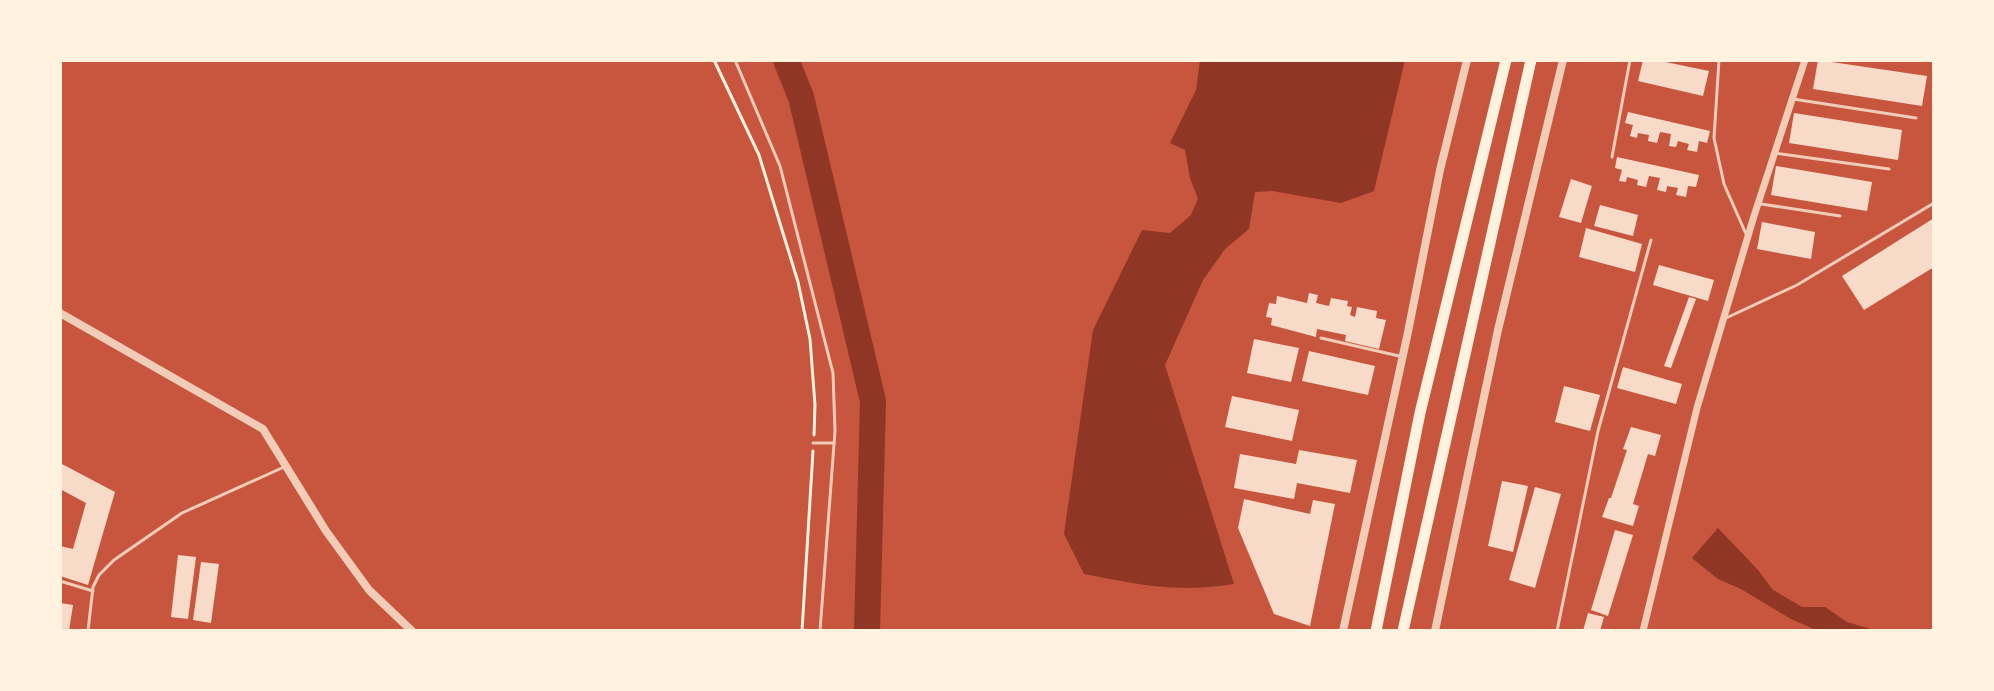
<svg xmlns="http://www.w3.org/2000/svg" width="1994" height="691" viewBox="0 0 1994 691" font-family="Cabin,sans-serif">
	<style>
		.water { fill: #8f3625 }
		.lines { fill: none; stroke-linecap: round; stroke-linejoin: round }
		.river { stroke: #8f3625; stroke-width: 26 }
		.building { fill: #f7dbc8 }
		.path { stroke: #fff3e0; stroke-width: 3 }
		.service { stroke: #f1ccb7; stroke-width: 3 }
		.minor { stroke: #f1ccb7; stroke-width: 7 }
		.tertiary { stroke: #f1ccb7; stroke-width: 8 }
		.trunk { stroke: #fff3e0; stroke-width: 11 }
	</style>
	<rect width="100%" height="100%" fill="#c8553d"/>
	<g class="water">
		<path d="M1200,60H1405L1374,191L1341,203L1272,191L1255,192L1249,229L1225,249L1203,280L1165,365L1234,584C1175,593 1141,585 1084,574L1064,534L1093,330L1142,230L1170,233L1191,215L1198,199L1190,178L1185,150L1170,143L1196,90Z"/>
		<path d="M1718,528L1758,570L1773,590L1802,607H1825L1847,622L1877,631L1816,630L1791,619L1741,589L1718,579L1692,558Z"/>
	</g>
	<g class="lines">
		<path class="river" d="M786,60L801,97L873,401L867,631"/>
	</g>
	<g class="building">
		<path d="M1643,60H1656L1709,71L1703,96L1638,81Z"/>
		<path d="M1818,60L1927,76L1922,106L1813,89Z"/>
		<path d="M1628,112L1710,131L1707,143L1699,141L1697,152L1687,150L1689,144L1678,141L1676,147L1669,146L1671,134L1660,132L1657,143L1648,141L1649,135L1638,133L1637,138L1630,136L1633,125L1625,123Z"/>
		<path d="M1794,113L1902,130L1898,160L1789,143Z"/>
		<path d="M1617,157L1699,175L1696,187L1688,186L1686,197L1676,195L1678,188L1667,186L1666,192L1657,190L1660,178L1649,176L1646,187L1637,185L1638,180L1627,177L1626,182L1619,181L1622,170L1615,168Z"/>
		<path d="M1776,166L1872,182L1867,211L1771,195Z"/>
		<path d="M1571,179L1592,186L1581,223L1559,217Z"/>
		<path d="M1600,205L1638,215L1633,236L1594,226Z"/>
		<path d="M1934,218V267L1864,310L1842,276Z"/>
		<path d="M1762,222L1815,232L1811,259L1757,249Z"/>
		<path d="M1586,228L1642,244L1635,272L1579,257Z"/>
		<path d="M1659,265L1714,280L1708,301L1653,285Z"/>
		<path d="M1309,293L1318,295L1316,303L1329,306L1331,298L1348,301L1347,306L1352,307L1350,315L1355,317L1357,307L1377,311L1376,318L1386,320L1379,349L1345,341L1346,335L1317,329L1316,337L1271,325L1272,318L1266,317L1269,303L1276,304L1277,296L1307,303Z"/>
		<path d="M1689,297L1696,299L1671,368L1664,366Z"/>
		<path d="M1254,339L1299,348L1291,382L1247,373Z"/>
		<path d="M1309,351L1375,366L1368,395L1302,381Z"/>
		<path d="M1623,367L1682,384L1676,404L1617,388Z"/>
		<path d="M1564,386L1600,395L1590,431L1555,422Z"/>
		<path d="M1232,396L1299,410L1292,441L1225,427Z"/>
		<path d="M1631,427L1661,435L1655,456L1648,454L1633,504L1639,506L1633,526L1602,517L1609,498H1611L1627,450L1623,449Z"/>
		<path d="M1299,450L1357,460L1350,493L1297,483L1294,499L1234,488L1240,454L1296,464Z"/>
		<path d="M60,463L115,492L88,585L60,576V546L73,549L86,503L60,489Z"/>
		<path d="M1502,481L1528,486L1513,552L1488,546Z"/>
		<path d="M1535,487L1561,494L1535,588L1509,580Z"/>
		<path d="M1244,499L1310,514L1313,500L1335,504L1310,626L1274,614L1238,528Z"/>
		<path d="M1615,530L1633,535L1608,616L1591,610Z"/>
		<path d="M178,555L196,557L188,619L171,617Z"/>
		<path d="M201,562L219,564L211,623L193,620Z"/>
		<path d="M60,603L73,605L69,631H60Z"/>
		<path d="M1588,613L1604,617L1600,631H1583Z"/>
	</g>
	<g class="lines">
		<g class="path">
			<path d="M714,60L759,155L798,282L810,339L815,405L814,435"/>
			<path d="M802,631L813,451"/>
		</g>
		<g class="service">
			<path d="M735,60L780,166L833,373L835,431L820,631"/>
			<path d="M1719,60L1714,138L1724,184L1746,234"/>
			<path d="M1793,99L1916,118"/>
			<path d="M1775,153L1889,169"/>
			<path d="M1612,157L1630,60"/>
			<path d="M1761,204L1840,216"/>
			<path d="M1724,319L1797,285L1934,203"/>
			<path d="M1321,338L1399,356"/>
			<path d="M813,443H834"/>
			<path d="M60,581L93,591"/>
			<path d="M88,631L93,587L99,575L114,560L182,513L284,467"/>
			<path d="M1557,631L1598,431L1651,240"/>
		</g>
		<path class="minor" d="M1643,631L1697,408L1754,216L1805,60"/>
		<g class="tertiary">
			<path d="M60,313L263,429L326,531L369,590L412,631"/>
			<path d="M1343,631L1408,332L1440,170L1467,60"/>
			<path d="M1435,631L1498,330L1563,60"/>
		</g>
		<g class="trunk">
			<path d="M1376,631L1420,413L1506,60"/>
			<path d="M1403,631L1531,60"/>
		</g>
	</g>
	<rect width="1994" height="691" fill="none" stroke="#fff3e0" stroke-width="124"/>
</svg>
